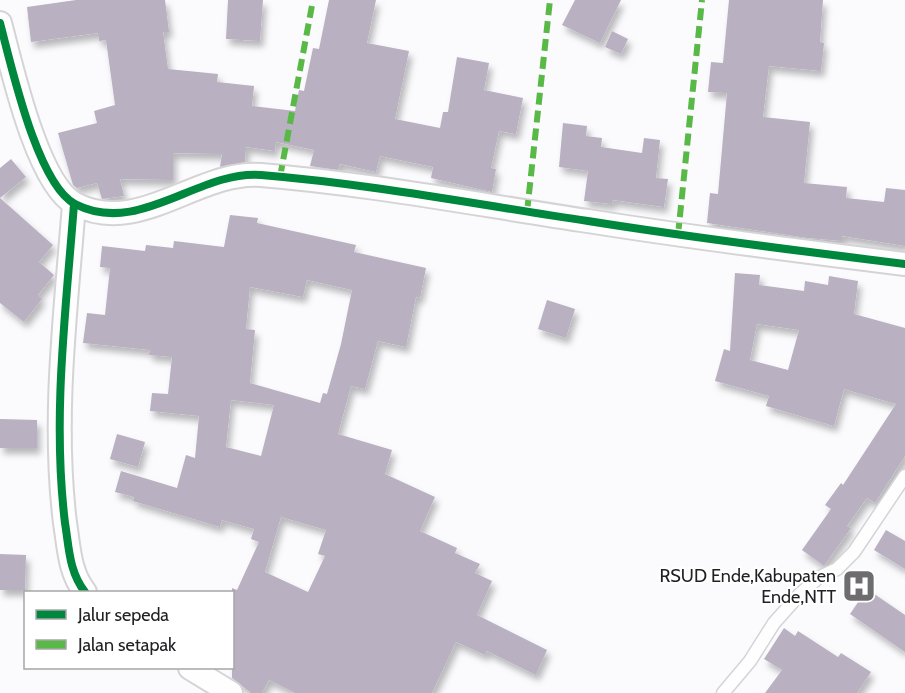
<svg xmlns="http://www.w3.org/2000/svg" width="905" height="693" viewBox="0 0 905 693" font-family="Cabin,sans-serif">
	<style>
		.building { fill: #b9b0c1; fill-rule: evenodd; filter: url(#shadow) }
		.lines { fill: none; stroke-linecap: round; stroke-linejoin: round }
		.service-casing { stroke: #d4d3d6; stroke-width: 15 }
		.minor-casing { stroke: #d4d3d6; stroke-width: 26 }
		.service { stroke: #fefeff; stroke-width: 12 }
		.minor { stroke: #fefeff; stroke-width: 22 }
		.quiet { stroke: #58b947; stroke-width: 6; stroke-dasharray: 12 6; stroke-linecap: butt }
		.cycleway-casing { stroke: #fff; stroke-width: 11 }
		.cycleway { stroke: #00873e; stroke-width: 8 }
		.labels { text-anchor: middle; dominant-baseline: central; stroke-width: 4.5; stroke-linejoin: round; paint-order: stroke }
		.poi-label { font-size: 18px; fill: #222023; stroke: #fff; text-anchor: end }
	</style>
	<defs>
		<filter id="shadow"><feDropShadow dx="3.5" dy="6" stdDeviation="3" flood-color="#0004"/></filter>
	</defs>
	<rect width="100%" height="100%" fill="#fbfafd"/>
	<g class="building">
		<path d="M76,0H165L169,32H163L168,69L218,74L217,82L254,86L252,106L295,111L299,90L304,91L313,48L319,49L329,0H376L367,43L409,51L395,119L440,128L443,112H448L457,57L489,63L484,90L523,98L516,134L499,131L491,168L496,169L492,192L431,178L433,167L380,156L376,172L340,164L338,170L310,166L314,150L276,142L275,151L246,147L245,162L220,167L222,154L173,153V180L120,179L124,196L102,199L97,183L77,188L73,185L58,133L97,123L94,111L115,105L106,40L99,41L98,33L31,42L27,7Z"/>
		<path d="M228,0H263L260,41L226,39Z"/>
		<path d="M575,0H621L600,43L562,25Z"/>
		<path d="M729,0H823L820,42L824,43L821,71L769,66L763,117L810,122L804,183L847,187L846,198L884,202L886,188L905,190V246L842,236V241L808,238L707,223L710,193L718,194L727,93L708,92L711,62L723,63Z"/>
		<path d="M612,31L628,39L621,54L605,47Z"/>
		<path d="M563,123L587,126L586,136L602,138L601,147L642,153L644,138L660,140L656,178L668,179L664,207L613,200L612,204L584,201L588,171L559,167Z"/>
		<path d="M11,159L26,177L0,198L53,245L39,262L54,275L38,295L42,299L24,322L0,303V168Z"/>
		<path d="M230,215L258,218L257,223L356,245L354,252L426,268L420,298L416,297L406,347L378,341L365,389L351,386L338,434L392,450L385,474L435,497L420,531L457,548L455,553L480,564L475,573L492,581L477,615L547,650L536,675L487,651L485,655L456,642L432,693H295L269,680L262,693H251L232,678V588L237,590L259,542L251,539L254,529L222,520L220,527L133,501L134,497L115,492L121,471L177,488L186,455L195,458L199,416L150,411L152,393L168,394L172,357L149,355L150,350L83,343L87,313L105,315L110,268L100,267L102,246L145,251L146,245L173,248L174,241L224,247ZM307,280L352,290L341,344L327,394L323,393L320,403L250,383L255,330L246,329L250,287L303,297ZM231,400L274,405L261,456L226,447ZM281,517L326,530L318,554L325,556L308,592L265,572Z"/>
		<path d="M735,273L760,275L759,285L804,291L805,281L828,285L829,276L858,281L854,314L905,328V456L875,503L867,498L847,526L851,528L824,566L802,550L831,509L825,505L841,483L843,485L896,404L844,389L834,426L766,406L769,396L715,381L724,349L730,351ZM757,324L799,330L788,370L750,360Z"/>
		<path d="M547,300L575,309L566,338L538,329Z"/>
		<path d="M0,419L37,420V448H0Z"/>
		<path d="M117,434L145,442L138,467L110,459Z"/>
		<path d="M886,530L905,541V569L874,550Z"/>
		<path d="M0,554L26,555L25,590H0Z"/>
		<path d="M867,589L905,615V652L850,614Z"/>
		<path d="M784,628L795,636L798,631L838,657L841,653L871,672L857,693H765L782,670L764,659Z"/>
	</g>
	<g class="lines">
		<g class="service-casing">
			<path id="service" d="M723,693L750,661L774,623L799,595L818,578L837,569L854,552L905,476"/>
		</g>
		<g class="minor-casing">
			<g id="minor">
				<path d="M0,23C11,64 37,184 75,204C139,237 198,170 261,175C371,184 480,205 588,221C694,238 799,251 905,264"/>
				<path d="M74,204C66,310 52,417 65,523C69,547 69,572 85,592"/>
				<path d="M190,668L231,693"/>
			</g>
		</g>
		<use href="#service" class="service"/>
		<use href="#minor" class="minor"/>
		<g class="quiet">
			<path d="M280,177L313,0"/>
			<path d="M527,212L550,0"/>
			<path d="M678,235L702,0"/>
		</g>
		<g class="cycleway-casing">
			<g id="cycleway">
				<path d="M0,23C11,64 37,184 75,204C139,237 198,170 261,175C371,184 480,205 588,221C694,238 799,251 905,264"/>
				<path d="M74,204C66,310 52,417 65,523C69,547 69,572 85,592"/>
			</g>
		</g>
		<use href="#cycleway" class="cycleway"/>
	</g>
	<defs>
		<g id="hospital-square" transform="scale(1.725)"><rect x="-9" y="-9" width="18" height="18" rx="4" fill="#6e6c6f" stroke="#fff"/><path d="M-5-5h3v3.5h4V-5h3V5h-3V1.5h-4V5h-3Z" fill="#fff"/></g>
	</defs>
	<g fill-rule="evenodd">
		<use href="#hospital-square" x="859" y="586"/>
	</g>
	<g class="labels">
		<g class="poi-label">
			<text x="836" y="576">RSUD Ende,Kabupaten<tspan x="836" dy="21">Ende,NTT</tspan></text>
		</g>
	</g>
	<rect x="24" y="591" width="210" height="78" fill="#ffffff" stroke="#a7a6a7" stroke-width="1.5"/>
	<rect x="36" y="610" width="30" height="9" fill="#00873e" stroke="#a7a6a7" stroke-width="1.5"/>
	<text x="78" y="621" font-size="18" fill="#222023">Jalur sepeda</text>
	<rect x="36" y="640" width="30" height="9" fill="#58b947" stroke="#a7a6a7" stroke-width="1.5"/>
	<text x="78" y="651" font-size="18" fill="#222023">Jalan setapak</text>
</svg>
